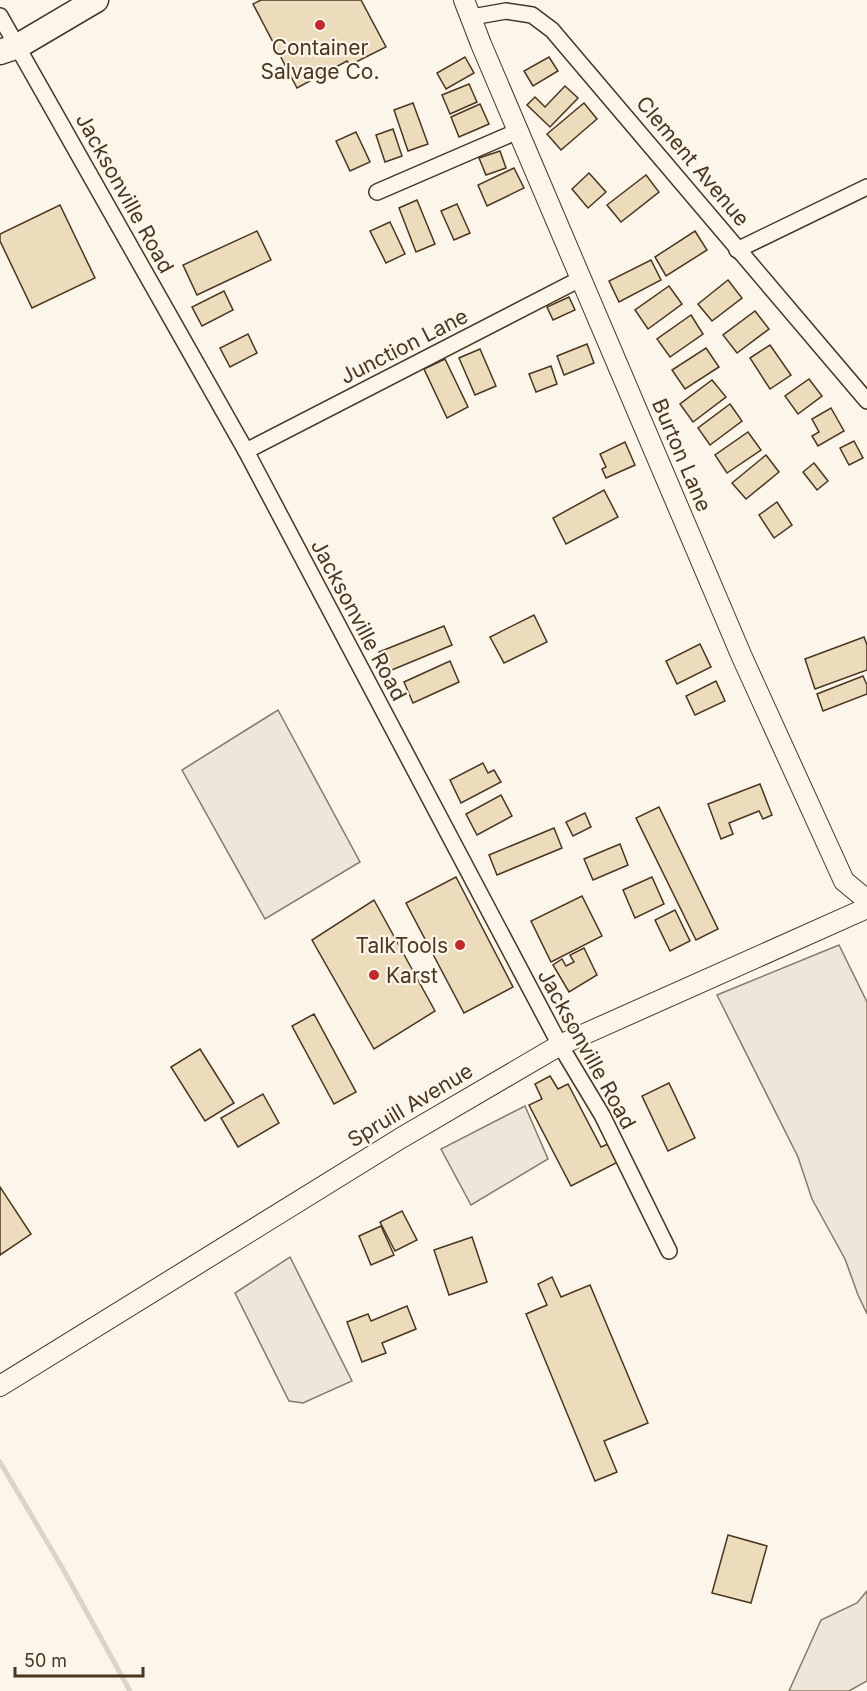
<svg xmlns="http://www.w3.org/2000/svg" width="867" height="1691" viewBox="0 0 867 1691" font-family="Inter,sans-serif">
	<style>
		.green { fill: #ede6d9; stroke: #887966; stroke-width: 1.5 }
		.parking { fill: #ede7d9; stroke: #887966; stroke-width: 1.5 }
		.lines { fill: none; stroke-linecap: round; stroke-linejoin: round }
		.stream { stroke: #dcd4c6; stroke-width: 5 }
		.building { fill: #ecdcbc; stroke: #4a3520; stroke-width: 1.5 }
		.minor-casing { stroke: #4a3520; stroke-width: 18 }
		.tertiary-casing { stroke: #4a3520; stroke-width: 22 }
		.primary-casing { stroke: #4a3520; stroke-width: 27 }
		.minor { stroke: #fbf6e9; stroke-width: 15 }
		.tertiary { stroke: #fbf6e9; stroke-width: 20 }
		.primary { stroke: #fbf6e9; stroke-width: 24 }
		.poi-dot { fill: #c62828; stroke: #fbf6e9; stroke-width: 2 }
		.labels { text-anchor: middle; dominant-baseline: central; stroke-width: 4.5; stroke-linejoin: round; paint-order: stroke }
		.poi-label { font-size: 21px; fill: #4a3520; stroke: #fbf6e9 }
		.street-label { font-size: 21px; fill: #4a3520; stroke: #fbf6e9 }
	</style>
	<rect width="100%" height="100%" fill="#fbf6e9"/>
	<g class="green">
		<path d="M278,710L360,862L265,919L182,770Z"/>
		<path d="M839,945L867,1002V1314L858,1295L845,1259L812,1199L798,1157L717,995Z"/>
		<path d="M867,1591V1681L849,1691H789L821,1620L857,1603Z"/>
	</g>
	<g class="parking">
		<path d="M525,1106L548,1159L471,1205L441,1149Z"/>
		<path d="M290,1257L352,1381L303,1403L289,1401L235,1293Z"/>
	</g>
	<g class="lines">
		<path class="stream" d="M0,1462L63,1569L130,1691"/>
	</g>
	<g class="building">
		<path d="M261,0H361L386,47L350,65L347,61L297,88L253,4Z"/>
		<path d="M465,57L474,73L446,89L437,73Z"/>
		<path d="M549,57L558,71L533,86L524,71Z"/>
		<path d="M469,84L477,102L450,114L442,95Z"/>
		<path d="M565,86L578,98L550,127L527,105L535,97L545,107Z"/>
		<path d="M413,103L428,144L408,151L394,110Z"/>
		<path d="M584,103L597,119L561,150L547,134Z"/>
		<path d="M480,104L489,124L459,137L451,117Z"/>
		<path d="M393,129L402,156L385,162L376,135Z"/>
		<path d="M356,132L370,162L350,171L336,141Z"/>
		<path d="M500,151L506,168L486,175L479,158Z"/>
		<path d="M514,168L524,188L487,206L478,185Z"/>
		<path d="M589,173L606,192L588,208L572,189Z"/>
		<path d="M646,175L659,192L621,222L607,205Z"/>
		<path d="M417,200L435,244L416,252L399,208Z"/>
		<path d="M457,204L470,233L454,240L441,211Z"/>
		<path d="M60,205L95,278L32,308L0,241V234Z"/>
		<path d="M390,222L405,254L386,263L370,231Z"/>
		<path d="M257,231L271,260L197,295L183,265Z"/>
		<path d="M695,231L707,250L666,276L655,257Z"/>
		<path d="M651,260L661,280L619,302L609,281Z"/>
		<path d="M728,280L742,298L712,321L698,304Z"/>
		<path d="M669,286L682,304L648,329L635,310Z"/>
		<path d="M224,291L233,310L202,326L192,307Z"/>
		<path d="M569,297L575,310L553,320L547,307Z"/>
		<path d="M755,311L769,329L737,353L723,335Z"/>
		<path d="M691,315L703,334L670,357L657,339Z"/>
		<path d="M248,334L257,353L230,367L220,348Z"/>
		<path d="M587,344L594,363L564,375L557,356Z"/>
		<path d="M770,345L791,375L770,389L750,358Z"/>
		<path d="M706,348L719,367L685,389L672,370Z"/>
		<path d="M480,349L496,386L475,395L459,358Z"/>
		<path d="M445,359L468,407L447,418L424,369Z"/>
		<path d="M551,366L557,384L536,392L529,374Z"/>
		<path d="M809,379L822,396L798,414L785,396Z"/>
		<path d="M712,380L726,397L693,422L680,404Z"/>
		<path d="M730,404L742,421L710,445L698,428Z"/>
		<path d="M831,408L844,431L818,446L812,436L819,432L812,419Z"/>
		<path d="M748,432L761,450L727,473L715,455Z"/>
		<path d="M854,441L863,458L849,465L840,448Z"/>
		<path d="M625,442L635,465L606,478L602,469L606,467L600,454Z"/>
		<path d="M766,455L779,472L746,499L732,483Z"/>
		<path d="M814,463L828,481L817,490L803,472Z"/>
		<path d="M604,490L618,517L566,544L553,518Z"/>
		<path d="M777,502L792,525L774,538L759,515Z"/>
		<path d="M534,615L547,642L504,663L490,637Z"/>
		<path d="M444,626L452,645L387,672L379,652Z"/>
		<path d="M864,637L867,645V670L815,689L805,659Z"/>
		<path d="M700,644L711,667L677,684L666,661Z"/>
		<path d="M450,661L459,682L413,703L404,682Z"/>
		<path d="M863,676L867,685V694L823,711L817,694Z"/>
		<path d="M716,681L725,701L695,715L686,696Z"/>
		<path d="M483,763L488,773L494,770L501,782L461,803L450,780Z"/>
		<path d="M760,784L772,815L763,819L759,811L729,823L733,834L721,839L708,804Z"/>
		<path d="M501,795L512,816L477,835L466,814Z"/>
		<path d="M659,807L718,929L696,940L636,818Z"/>
		<path d="M585,813L591,827L573,836L566,822Z"/>
		<path d="M554,828L562,848L497,875L489,855Z"/>
		<path d="M620,844L628,865L593,880L584,859Z"/>
		<path d="M456,877L513,987L464,1013L406,903Z"/>
		<path d="M652,877L664,904L635,918L623,890Z"/>
		<path d="M582,896L602,936L551,962L531,921Z"/>
		<path d="M374,900L435,1011L374,1049L312,940Z"/>
		<path d="M675,910L690,941L670,951L655,920Z"/>
		<path d="M584,948L597,975L569,992L553,965L562,959L566,966L574,962L570,955Z"/>
		<path d="M314,1014L356,1092L334,1104L292,1026Z"/>
		<path d="M200,1049L234,1103L205,1121L171,1067Z"/>
		<path d="M550,1076L558,1089L568,1084L601,1147L608,1144L618,1162L571,1186L529,1105L542,1099L535,1084Z"/>
		<path d="M669,1083L695,1138L668,1151L642,1096Z"/>
		<path d="M263,1094L279,1123L238,1147L221,1118Z"/>
		<path d="M0,1187L31,1234L0,1255Z"/>
		<path d="M402,1211L417,1240L395,1251L380,1222Z"/>
		<path d="M381,1226L394,1255L371,1265L359,1236Z"/>
		<path d="M472,1237L487,1282L449,1295L434,1250Z"/>
		<path d="M552,1277L561,1297L590,1285L648,1423L604,1441L617,1472L595,1481L526,1314L547,1305L538,1284Z"/>
		<path d="M407,1306L416,1329L382,1343L386,1353L362,1362L347,1322L368,1314L371,1321Z"/>
		<path d="M728,1535L767,1546L751,1603L712,1593Z"/>
	</g>
	<g class="lines">
		<g class="minor-casing">
			<g id="minor">
				<path d="M0,16L246,451L560,1045L602,1115L669,1251"/>
				<path d="M472,17L506,11L532,15L552,30L867,401"/>
				<path d="M377,192L518,131"/>
				<path d="M737,250L867,187"/>
				<path d="M246,451L582,278"/>
			</g>
		</g>
		<g class="tertiary-casing">
			<g id="tertiary">
				<path d="M464,0L481,44L742,657L844,881L867,900"/>
				<path d="M0,1386L401,1138L560,1045L867,908"/>
			</g>
		</g>
		<g class="primary-casing">
			<path id="primary" d="M0,52L18,46L96,0"/>
		</g>
		<use href="#minor" class="minor"/>
		<use href="#tertiary" class="tertiary"/>
		<use href="#primary" class="primary"/>
	</g>
	<g class="poi-dot">
		<circle cx="320" cy="25" r="6"/>
		<circle cx="460" cy="945" r="6"/>
		<circle cx="374" cy="975" r="6"/>
	</g>
	<g class="labels">
		<g class="poi-label">
			<text x="320" y="47">Container<tspan x="320" dy="24">Salvage Co.</tspan></text>
			<text x="448" y="945" text-anchor="end">TalkTools</text>
			<text x="386" y="975" text-anchor="start">Karst</text>
		</g>
		<g class="street-label">
			<text transform="translate(693 161) rotate(50)">Clement Avenue</text>
			<text transform="translate(125 193) rotate(61)">Jacksonville Road</text>
			<text transform="translate(404 346) rotate(-27)">Junction Lane</text>
			<text transform="translate(682 455) rotate(67)">Burton Lane</text>
			<text transform="translate(359 620) rotate(62)">Jacksonville Road</text>
			<text transform="translate(587 1049) rotate(61)">Jacksonville Road</text>
			<text transform="translate(410 1105) rotate(-31)">Spruill Avenue</text>
		</g>
	</g>
	<path d="M15 1667v9h128v-9" fill="none" stroke="#4a3520" stroke-width="3"/>
	<text x="24" y="1667" font-size="18" fill="#4a3520" stroke="#fbf6e9" stroke-width="4.5" paint-order="stroke">50 m</text>
</svg>
